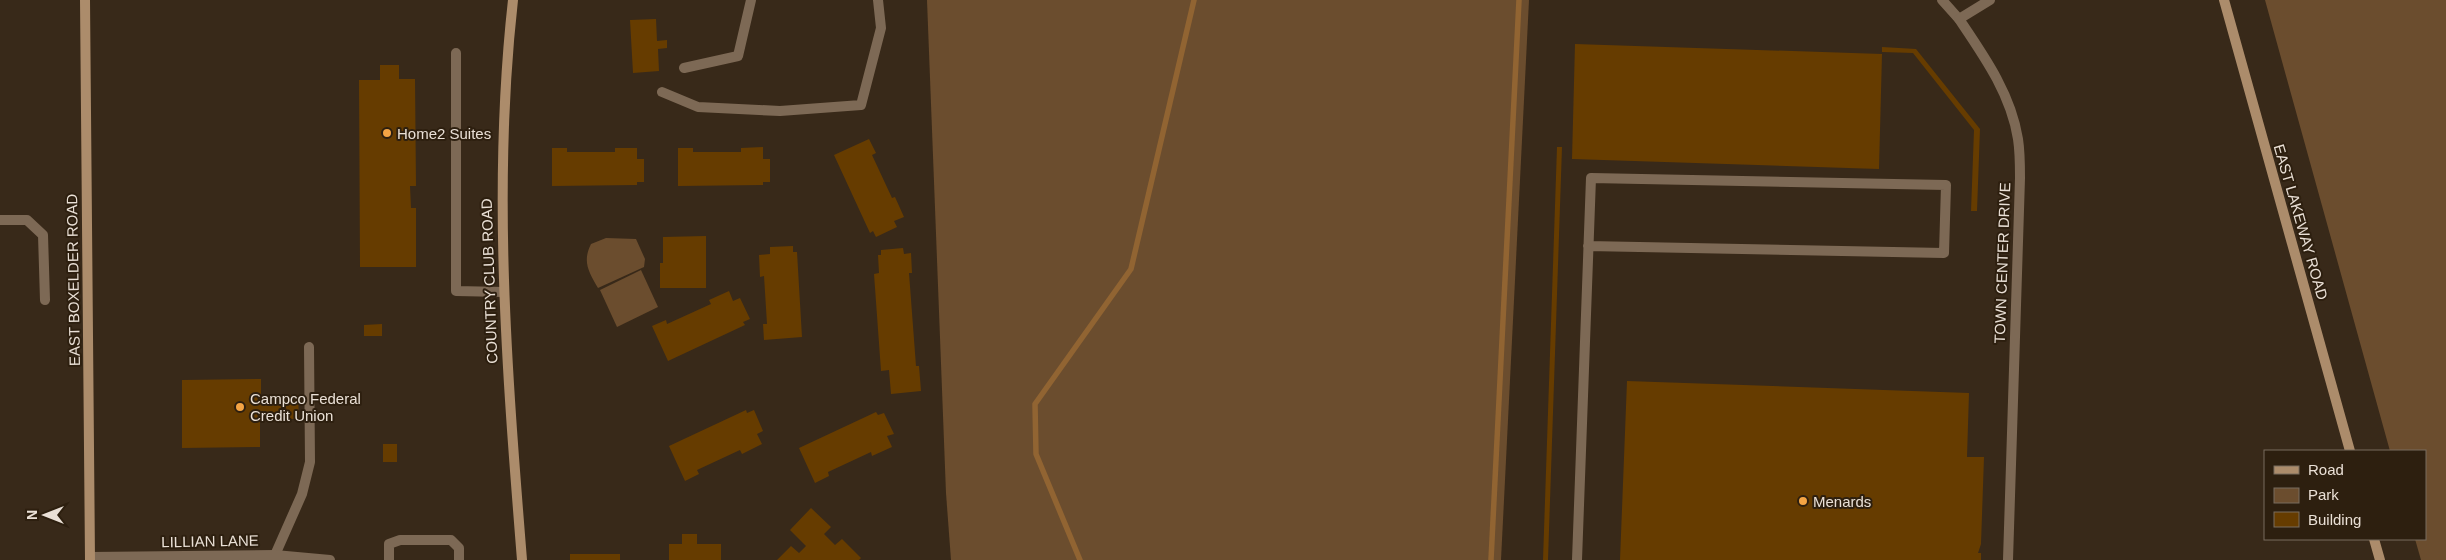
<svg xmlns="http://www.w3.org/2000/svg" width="2446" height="560" viewBox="0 0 2446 560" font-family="Arial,sans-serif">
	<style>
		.green { fill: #6b4d2e }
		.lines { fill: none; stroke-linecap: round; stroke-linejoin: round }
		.stream { stroke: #916432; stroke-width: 5.5 }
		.building { fill: #663c00 }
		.lane { stroke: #7d6955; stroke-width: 10 }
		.street { stroke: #7d6955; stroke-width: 10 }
		.secondary { stroke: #ac8c6b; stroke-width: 10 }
		.poi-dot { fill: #f4a444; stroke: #2d1f0f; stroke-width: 2 }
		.labels { text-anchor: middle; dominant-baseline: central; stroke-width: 4; stroke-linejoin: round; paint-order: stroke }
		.poi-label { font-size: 15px; fill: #eae0d6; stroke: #2d1f0f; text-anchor: start }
		.street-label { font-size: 15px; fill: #eae0d6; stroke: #2d1f0f }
	</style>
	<rect width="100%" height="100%" fill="#382919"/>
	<g class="green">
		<path d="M927,0H1529L1501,560H951L946,493Z"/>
		<path d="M2265,0H2446V560H2421L2415,539H2425V451H2390Z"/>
		<path d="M606,238L636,239L645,259L644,267L598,288C589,272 582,262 591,244Z"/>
		<path d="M641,270L658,307L617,327L600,290Z"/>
	</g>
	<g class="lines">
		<g class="stream">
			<path d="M1080,560L1036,454L1035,404L1131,269L1194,0"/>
			<path d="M1491,560L1519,0"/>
		</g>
	</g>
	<g class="building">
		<path d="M656,19L657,41L667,40V48L658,49L659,71L633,73L630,20Z"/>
		<path d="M1575,44L1882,54L1879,169L1572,159Z"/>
		<path d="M1882,47L1916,49L1980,129L1977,211H1971L1974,130L1913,53L1882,52Z"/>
		<path d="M380,65H399V79H415L416,186H410L411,208H416V267H360L359,80H380Z"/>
		<path d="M869,139L876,153L872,155L892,198L895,197L904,217L894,221L897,227L876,237L873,231L870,233L834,155Z"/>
		<path d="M763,147V159H770V182H763V185L678,186V148H693V152H741V148Z"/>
		<path d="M1557,147H1562L1548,560H1543Z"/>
		<path d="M552,148H567V152H615V148H637V159H644V182H637V185L552,186Z"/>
		<path d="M706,236V288H660V263H663V237Z"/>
		<path d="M793,246V252H797L802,337L764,340L763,324H767L764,276L760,277L759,255L770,254V247Z"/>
		<path d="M903,248L904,254L911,253L912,273H909L916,366H919L921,391L891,394L889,370L881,371L874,274L879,273L878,255H881V250Z"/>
		<path d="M729,291L733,301L740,298L750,319L743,322L745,325L668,361L652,326L666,320L667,324L711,304L709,300Z"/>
		<path d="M382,324V336H364V325Z"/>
		<path d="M261,379V396L298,395L299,419H260V447L182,448V380Z"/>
		<path d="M1627,381L1969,393L1967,457H1984L1981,544L1978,553H1981V560H1620Z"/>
		<path d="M746,410L747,413L754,410L763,431L757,434L762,444L742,454L740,450L697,470L699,474L685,481L669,446Z"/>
		<path d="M876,412L878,415L884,413L894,434L887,436L892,447L872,456L871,452L828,472L829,476L815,483L799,448Z"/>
		<rect x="383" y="444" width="14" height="18"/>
		<path d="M811,508L831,527L824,534L835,545L842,539L861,558L859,560H777L791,546L799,553L806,546L790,530Z"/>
		<path d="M682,534H697V544H721V560H669V544H682Z"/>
		<rect x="570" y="554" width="50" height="6"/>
	</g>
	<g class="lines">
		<g class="lane">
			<path d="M1942,0L1959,19"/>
			<path d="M456,53V291L504,292"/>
			<path d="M684,68L738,56L751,0"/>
			<path d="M662,92L698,107L780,111L861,105L881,28L878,0"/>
			<path d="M0,220H27L43,235L45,300"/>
			<path d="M275,555L302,494L310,462L309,347"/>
			<path d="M389,560V544L400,540H451L459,548V560"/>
			<path d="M1577,560L1591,178L1946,185L1944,253L1588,246"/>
		</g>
		<g class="street">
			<path d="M1990,0L1959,19C1984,56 2011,94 2018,139C2020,152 2020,165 2020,178L2008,560"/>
			<path d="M90,557L275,555L330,560"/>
		</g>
		<g class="secondary">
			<path d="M85,0L90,560"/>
			<path d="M513,0C492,187 507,373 522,560"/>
			<path d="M2224,0L2350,451"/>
			<path d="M2374,539L2380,560"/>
		</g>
	</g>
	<g class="poi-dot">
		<circle cx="387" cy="133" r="5"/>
		<circle cx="240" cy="407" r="5"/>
		<circle cx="1803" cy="501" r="5"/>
	</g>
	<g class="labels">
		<g class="poi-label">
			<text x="397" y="133">Home2 Suites</text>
			<text x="250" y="398">Campco Federal<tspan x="250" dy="17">Credit Union</tspan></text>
			<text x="1813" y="501">Menards</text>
		</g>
		<g class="street-label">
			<text transform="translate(2301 222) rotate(74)">EAST LAKEWAY ROAD</text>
			<text transform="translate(2002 263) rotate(-88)">TOWN CENTER DRIVE</text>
			<text transform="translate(73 280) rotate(-91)">EAST BOXELDER ROAD</text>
			<text transform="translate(489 281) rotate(-92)">COUNTRY CLUB ROAD</text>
			<text transform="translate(210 541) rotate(-1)">LILLIAN LANE</text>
		</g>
	</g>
	<rect x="2264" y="450" width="162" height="90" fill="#2d1f0f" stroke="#796c5f"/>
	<rect x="2274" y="466" width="25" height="8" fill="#ac8c6b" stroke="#796c5f"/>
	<text x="2308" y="475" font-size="15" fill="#eae0d6">Road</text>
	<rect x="2274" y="488" width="25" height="15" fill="#6b4d2e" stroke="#796c5f"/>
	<text x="2308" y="500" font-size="15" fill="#eae0d6">Park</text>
	<rect x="2274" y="512" width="25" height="15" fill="#663c00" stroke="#796c5f"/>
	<text x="2308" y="525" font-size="15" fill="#eae0d6">Building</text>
	<g transform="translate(45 515) rotate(270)" stroke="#2d1f0f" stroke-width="4" paint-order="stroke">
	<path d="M0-4L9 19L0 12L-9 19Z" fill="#eae0d6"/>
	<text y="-8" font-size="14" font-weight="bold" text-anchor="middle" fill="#eae0d6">N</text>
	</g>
</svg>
